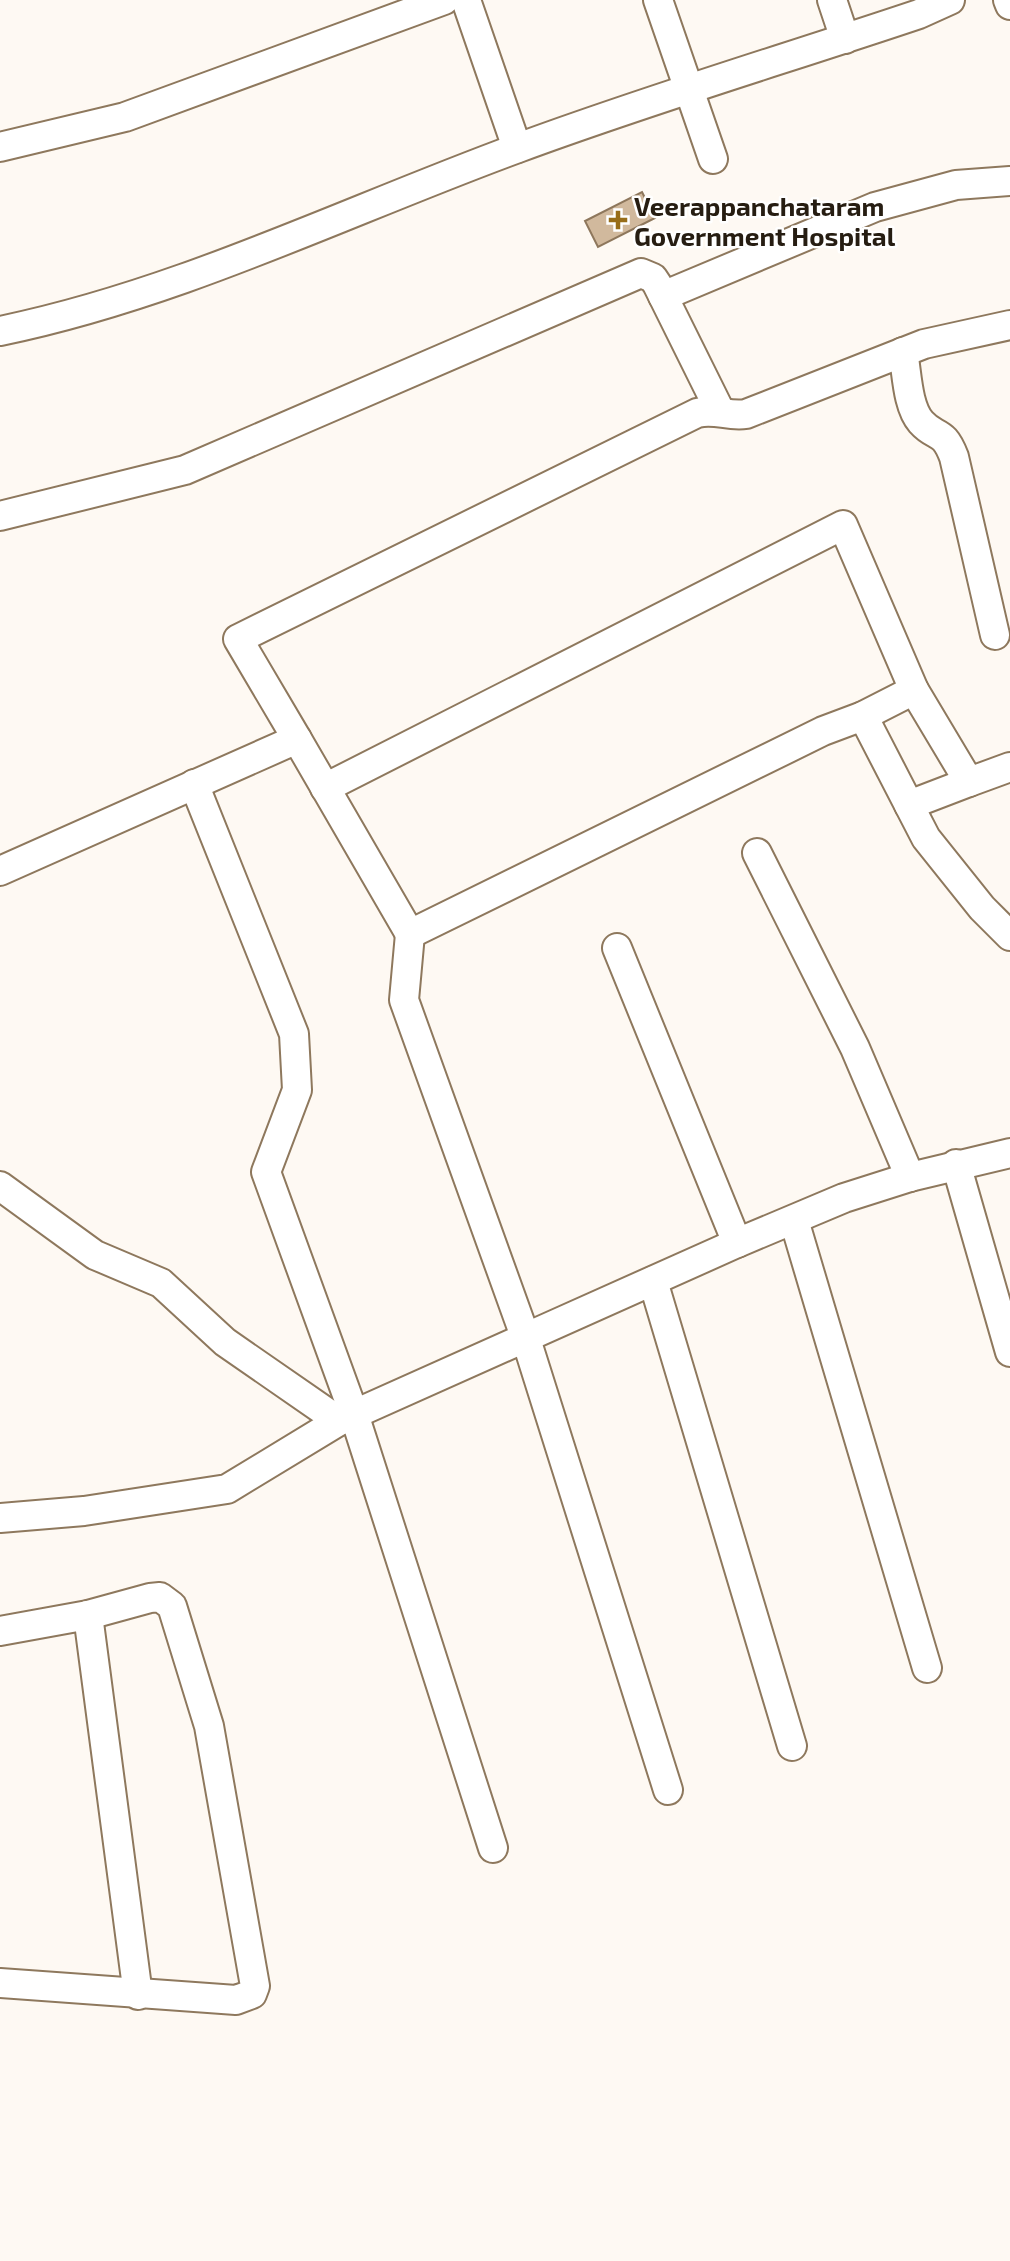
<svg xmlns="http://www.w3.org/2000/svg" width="1010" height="2261" viewBox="0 0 1010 2261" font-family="'Exo 2',sans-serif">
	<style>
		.building { fill: #d1b99d; stroke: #8e775c; stroke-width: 2 }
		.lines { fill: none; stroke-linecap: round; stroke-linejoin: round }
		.minor-casing { stroke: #8e785d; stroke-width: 32 }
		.minor { stroke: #fff; stroke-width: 28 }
		.poi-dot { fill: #976d19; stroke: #fff; stroke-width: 2.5 }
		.labels { text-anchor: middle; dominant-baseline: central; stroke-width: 5; stroke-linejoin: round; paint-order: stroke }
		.poi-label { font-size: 26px; font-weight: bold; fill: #261d12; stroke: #fff; text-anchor: start }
	</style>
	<rect width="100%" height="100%" fill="#fef9f3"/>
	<path class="building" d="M642,192L655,218L598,247L585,221Z"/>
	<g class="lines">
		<g class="minor-casing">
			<g id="minor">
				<path d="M466,0L517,148"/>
				<path d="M658,0L713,159"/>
				<path d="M832,0L845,39"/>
				<path d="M1008,0L1010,5"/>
				<path d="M0,147L125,117L444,0"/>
				<path d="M663,296L875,207L956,185L1010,181"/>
				<path d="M0,331C180,294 346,211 518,148C650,99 785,59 919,14L950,0"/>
				<path d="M903,352C907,372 907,406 921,422C936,439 943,428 954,457L995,635"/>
				<path d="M0,516L185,470L641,273L653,278L657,284L720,411"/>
				<path d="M863,716L926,838L982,908L1010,936"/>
				<path d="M297,739L238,639L697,413C715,408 728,417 746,414L924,344L1010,325"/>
				<path d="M194,784L294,1034L297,1090L266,1172L354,1414L493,1848"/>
				<path d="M325,788L843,525L914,690"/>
				<path d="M909,805L969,782"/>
				<path d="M757,853L855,1048L910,1177"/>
				<path d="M0,871L297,739L410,934L823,731L863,716L914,690L969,782L1010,767"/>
				<path d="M410,934L404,1000L526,1339L668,1790"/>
				<path d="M617,948L737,1243"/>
				<path d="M956,1164L1010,1352"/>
				<path d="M0,1186L95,1255L161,1283L225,1342L339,1421"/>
				<path d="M794,1220L927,1668"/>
				<path d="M653,1281L792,1746"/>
				<path d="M0,1518L84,1511L227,1489L339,1421L737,1243L844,1198L910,1177L1010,1153"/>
				<path d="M88,1615L138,1995"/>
				<path d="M0,1631L88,1615L150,1598L160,1597L172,1606L209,1726L255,1986L252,1994L236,2000L0,1983"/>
			</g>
		</g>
		<use href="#minor" class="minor"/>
	</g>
	<path class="poi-dot" d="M614.5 209.5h7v7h7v7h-7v7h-7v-7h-7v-7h7z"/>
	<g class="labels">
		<g class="poi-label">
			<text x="634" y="205">Veerappanchataram<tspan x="634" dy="30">Government Hospital</tspan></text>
		</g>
	</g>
</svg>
